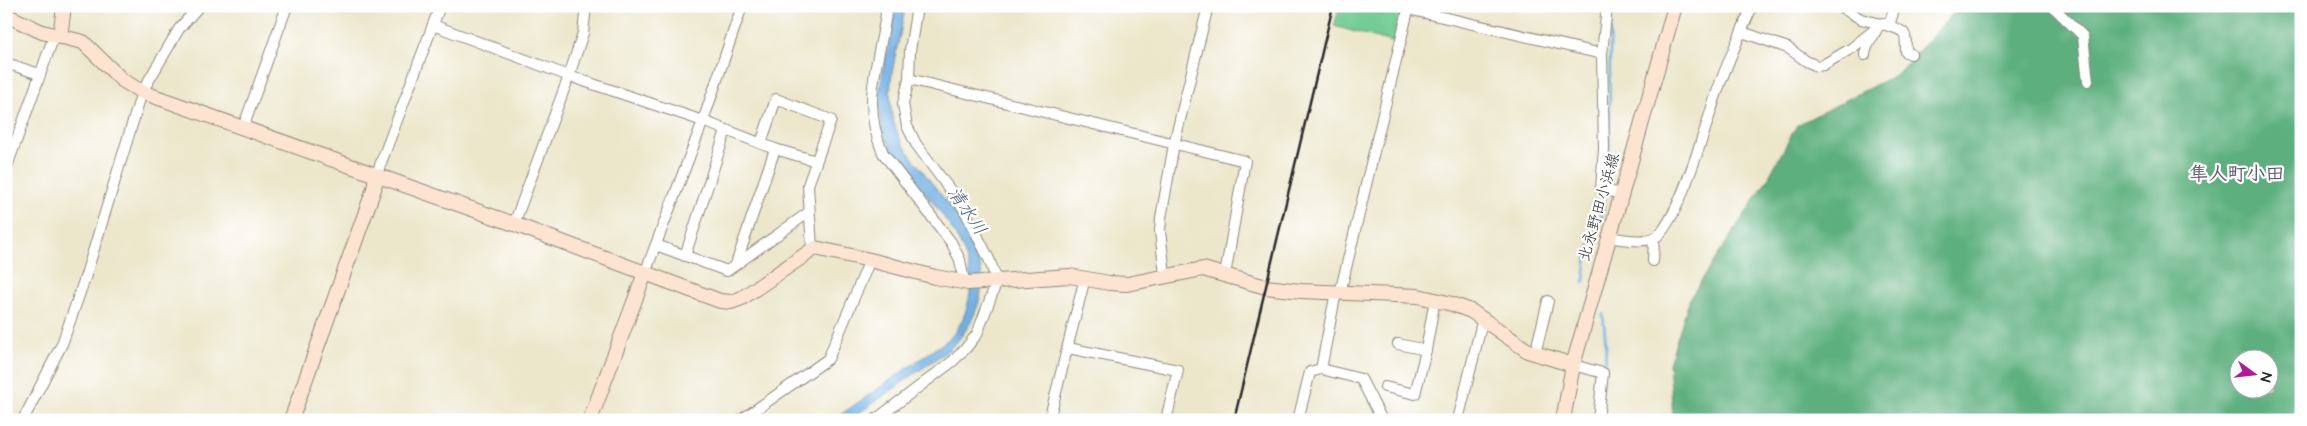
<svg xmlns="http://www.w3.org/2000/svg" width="2307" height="426" viewBox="0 0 2307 426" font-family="'Architects Daughter','Klee One',sans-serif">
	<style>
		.green { fill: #72cc94; stroke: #4e7c60 }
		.forest { fill: #5db07e; stroke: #446e54; fill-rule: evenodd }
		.water { fill: #70b0e4; stroke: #4e6e88 }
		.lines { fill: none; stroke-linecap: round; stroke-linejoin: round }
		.stream { stroke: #70b0e4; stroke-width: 2.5 }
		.street-casing { stroke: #8c887a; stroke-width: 12 }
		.secondary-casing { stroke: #8c887a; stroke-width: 16 }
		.street { stroke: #fff; stroke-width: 10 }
		.secondary { stroke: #fde4d1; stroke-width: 14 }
		.rail { stroke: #2b2b2b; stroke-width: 2.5 }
		.labels { text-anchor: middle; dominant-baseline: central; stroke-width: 4.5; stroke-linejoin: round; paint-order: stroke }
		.street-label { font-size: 16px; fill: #2b2b2b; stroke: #fff }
		.water-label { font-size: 18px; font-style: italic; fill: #476075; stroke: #fff }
		.quarter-label { font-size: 19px; font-weight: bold; fill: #61586b; stroke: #fff }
	</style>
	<rect width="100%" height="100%" fill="#fff"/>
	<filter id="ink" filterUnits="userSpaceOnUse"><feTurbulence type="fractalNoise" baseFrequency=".02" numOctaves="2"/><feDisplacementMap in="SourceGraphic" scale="10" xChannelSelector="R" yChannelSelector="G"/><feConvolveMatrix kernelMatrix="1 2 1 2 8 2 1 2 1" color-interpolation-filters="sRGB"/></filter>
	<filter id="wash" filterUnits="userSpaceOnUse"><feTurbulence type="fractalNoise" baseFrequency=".0096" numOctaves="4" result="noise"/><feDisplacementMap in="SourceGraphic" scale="20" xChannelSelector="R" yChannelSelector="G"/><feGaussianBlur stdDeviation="1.12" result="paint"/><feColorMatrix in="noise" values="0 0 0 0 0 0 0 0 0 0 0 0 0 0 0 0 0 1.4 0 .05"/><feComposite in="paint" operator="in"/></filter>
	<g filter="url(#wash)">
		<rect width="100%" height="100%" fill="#ece6ca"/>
		<path class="green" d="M1340,6H1406L1396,43L1334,26Z"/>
		<path class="forest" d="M1960,6H2301V420H1679L1673,416L1669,364L1690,298L1766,182L1797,125L1897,74ZM2240,358H2270V388H2240Z"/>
		<path class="water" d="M895,6H905C900,48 881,88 896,129C901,144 913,158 922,170C954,213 1000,258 974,315C968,328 961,338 950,349L849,420H833L949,339C959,329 965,316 968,303C982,251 934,206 906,169C897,157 887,145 883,130C871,87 892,49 895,6Z"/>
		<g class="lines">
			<g class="stream">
				<path d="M1607,187C1612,131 1608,74 1611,18"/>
				<path d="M1584,283L1587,253L1602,215L1606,192"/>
				<path d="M1603,314L1606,345L1605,370"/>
			</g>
		</g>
	</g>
	<g filter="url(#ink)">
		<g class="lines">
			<g class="street-casing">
				<g id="street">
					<path d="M887,6C881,61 859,98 883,153L951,242L960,260L964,282"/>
					<path d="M1607,6L1602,54L1604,148L1601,189L1621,194"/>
					<path d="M1839,6L1861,19L1889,26L1895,6"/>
					<path d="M2052,6L2083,36L2088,81"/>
					<path d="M1408,9L1602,54"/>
					<path d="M433,25L569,76L703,121L775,149L816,161"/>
					<path d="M1889,26C1909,32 1905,34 1906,52L1911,54"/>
					<path d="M1742,32L1788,48L1806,61L1817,66L1823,65L1852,48L1883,23"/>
					<path d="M1865,55C1865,45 1875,36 1878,26"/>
					<path d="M6,63L39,74"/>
					<path d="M909,79L1245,161L1225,275"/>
					<path d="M243,128L287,6"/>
					<path d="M761,143L776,99L831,120L808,185L812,248"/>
					<path d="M6,169L54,36"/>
					<path d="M376,176L440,6"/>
					<path d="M514,224L569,76L583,33L586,6"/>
					<path d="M1609,237C1619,239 1645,243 1654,238C1677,228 1707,122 1716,95C1726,65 1740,36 1752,6"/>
					<path d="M656,245L727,271L809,212"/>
					<path d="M685,256L726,130"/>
					<path d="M1653,261L1654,239"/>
					<path d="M736,264L775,149"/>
					<path d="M645,273L703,121L742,6"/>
					<path d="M1165,275L1160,231L1161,218L1174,144L1208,6"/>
					<path d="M1340,293L1409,6"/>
					<path d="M1398,344L1426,350"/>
					<path d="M1068,348L1178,370L1166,420"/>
					<path d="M1535,354L1548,301"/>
					<path d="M1573,365L1603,373L1598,420"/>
					<path d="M1321,369L1336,292"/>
					<path d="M1385,387L1415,394L1426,350L1435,299"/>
					<path d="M23,420L62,344L85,278L142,92L179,29L199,6"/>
					<path d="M741,420L828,359L870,260"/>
					<path d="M875,420L953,361L966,348L977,334L997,281L989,259L964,209L916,144L907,126L903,104L909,79L910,51L917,6"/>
					<path d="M1049,420L1085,278"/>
					<path d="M1298,420L1310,372L1321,369L1361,379L1382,420"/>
					<path d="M1458,420L1483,318"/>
				</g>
			</g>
			<g class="secondary-casing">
				<g id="secondary">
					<path d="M6,15L42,32L83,42L122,80L142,92L514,224L720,301L731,302L742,298L815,248L870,260L935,277L968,283L1070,276L1109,283L1127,284L1203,269L1266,287L1301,291L1418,296L1452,304L1471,311L1528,351L1573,365"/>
					<path d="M60,37L64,6"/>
					<path d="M291,420L374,189L376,176"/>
					<path d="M590,420L645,273"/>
					<path d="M1563,420L1573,365L1675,6"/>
				</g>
			</g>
			<use href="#street" class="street"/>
			<use href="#secondary" class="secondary"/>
			<path class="rail" d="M1234,420L1333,6"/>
		</g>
	</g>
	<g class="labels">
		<g class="street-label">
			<text transform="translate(1599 207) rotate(-74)">北永野田小浜線</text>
		</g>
		<g class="water-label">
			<text transform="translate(967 211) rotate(56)">清水川</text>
		</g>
		<g class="quarter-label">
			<text x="2237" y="174">隼人町小田</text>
		</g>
	</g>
	<rect width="2307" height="426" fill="none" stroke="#fff" stroke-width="25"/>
	<g transform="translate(2254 374) rotate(105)"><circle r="24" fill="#ffffff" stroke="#aaaaaa"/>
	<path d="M0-4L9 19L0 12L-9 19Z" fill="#b5179e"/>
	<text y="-8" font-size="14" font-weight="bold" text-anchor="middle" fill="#2b2b2b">N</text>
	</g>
</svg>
